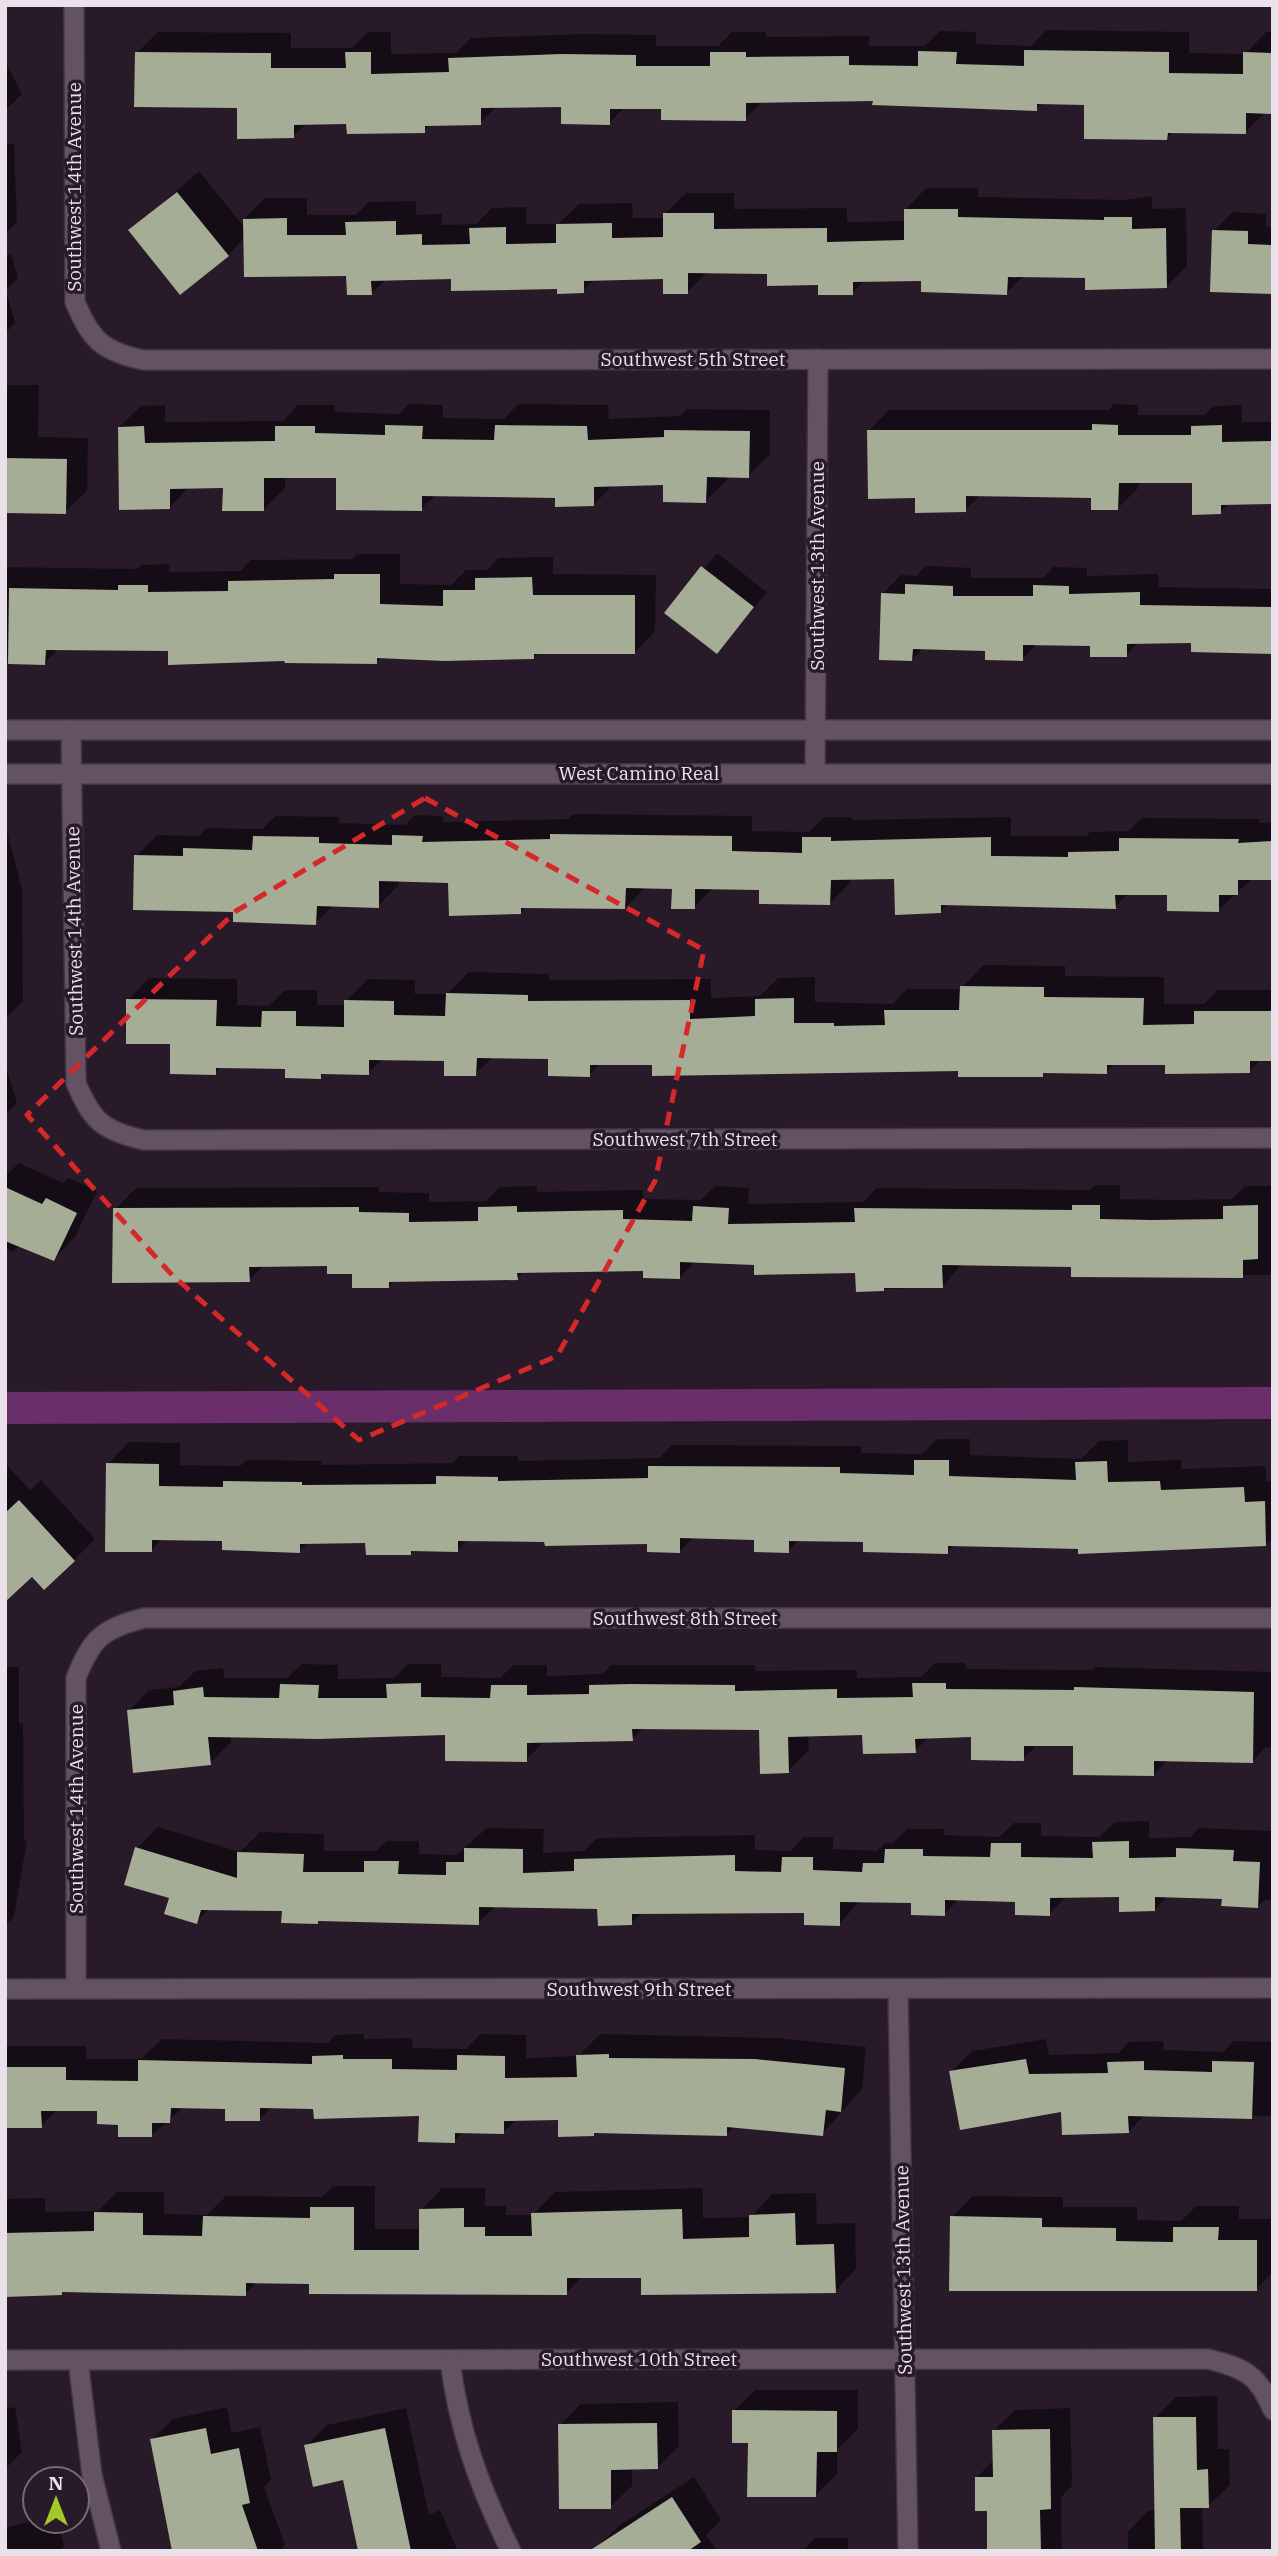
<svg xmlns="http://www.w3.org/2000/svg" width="1278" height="2556" viewBox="0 0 1278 2556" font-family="'IBM Plex Serif',serif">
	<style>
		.shadow { fill: #0007 }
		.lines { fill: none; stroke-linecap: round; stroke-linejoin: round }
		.canal { stroke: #6a2e6b; stroke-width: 32 }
		.building { fill: #a5ad96 }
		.minor-casing { stroke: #403540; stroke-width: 22 }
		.tertiary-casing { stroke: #403540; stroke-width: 22 }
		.minor { stroke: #635263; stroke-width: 19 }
		.tertiary { stroke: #635263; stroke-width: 19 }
		.marked { fill: none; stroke: #d62828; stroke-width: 5; stroke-dasharray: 14 9; stroke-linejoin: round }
		.labels { text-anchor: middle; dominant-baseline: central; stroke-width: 7; stroke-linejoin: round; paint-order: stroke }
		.street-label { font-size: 19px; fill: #ebe1ea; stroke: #281a28 }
	</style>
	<rect width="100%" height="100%" fill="#281a28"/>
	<g class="shadow">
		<path d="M1046,30L1189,32V53L1245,54L1266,32H1273V111H1267L1245,132L1174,131L1167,138L1086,103L1043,102L1036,109L874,99L763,101L745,119L663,107H625L609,123L563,105L497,106L480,123L431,124L424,131L348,122L307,123L293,136L137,53L158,32L291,33V48H352L368,32H391V54L456,53L471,38L583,34L656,35V46H718L732,32H766V37L869,36V46H925L940,31L976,32V44L1031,46Z"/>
		<path d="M5,61L22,94L5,111Z"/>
		<path d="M5,144H14L17,222L5,234Z"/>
		<path d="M199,171L245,228L244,219L265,198H307V215H356L368,202L416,201V215L442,214V225L476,224L492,208L526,207V224H559L579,204L632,203L633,218H665V214L686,193H734V209L847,208V222L906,221V209L926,188H978V197L1124,200L1152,196V209L1186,208L1187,266L1166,287L1087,277L1024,275L1007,293L923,279L865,280L852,293L769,272L708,271L687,293L665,278L595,279L583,291L453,278L386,279L371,294L348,274L245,237L228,255L130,231Z"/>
		<path d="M1232,212L1266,214V227H1273L1272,293L1214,231Z"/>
		<path d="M11,254L18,278L6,290L15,323L5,333V255Z"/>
		<path d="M8,385H39L38,437L88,438L87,491L65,512L5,511V388Z"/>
		<path d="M409,404L443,405V418L504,419L518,404L608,405L609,419L680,416L687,409L770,410V454L748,476H727V480L705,501L665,483L613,485L594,504L556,496L436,495L421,509L338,477L285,476V488L264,509L224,486H190L170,507L119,427L141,406L165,405V422L283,421L298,405H335V412L399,414Z"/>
		<path d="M1114,404L1138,405V415H1204L1213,406L1242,405V422H1273V502L1230,503L1220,512L1193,482L1139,481L1138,488L1118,508L1093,496L981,494L965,510L917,496L869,431L889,410H1109Z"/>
		<path d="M717,553L767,592L717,652L667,613Z"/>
		<path d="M357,554H400V584L451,585L466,570H487L498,558L553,557V574L656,575L655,631L634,653L539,652L533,658L382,656L376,662L286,659L169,649L59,648L45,663L5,658V567L137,569L141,565L169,564V572L241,571L251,560L352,559Z"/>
		<path d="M926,566L971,568V578H1043L1053,567L1087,568V576L1158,574L1159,587L1273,589V652L1193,641L1139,642L1126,655L1092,644H1037L1022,659L987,649L923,648L912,660L882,594L901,575L916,576Z"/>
		<path d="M573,814L752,816V831L809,832L825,817H852V820L1011,817V836H1086L1090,832L1128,831L1142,818L1259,819V823L1273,822V878H1253L1218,910L1169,893H1129L1115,907L949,903L940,912L896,877L851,878L850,883L829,904L761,888L714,887L694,908L674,887H646L625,908L527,906L520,913L450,882L399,880V885L378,906L334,905L315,923L235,910L136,856L157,835L199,836L206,828L262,829L276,816L339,817V823L405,825L415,815L443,816V822L568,819Z"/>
		<path d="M5,824L22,889L23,1001L5,1019Z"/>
		<path d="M983,965L1065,966V976L1164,977V1004H1204L1218,990H1273V1059H1261L1249,1071L1166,1064L1115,1063L1106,1072L1046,1071L1042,1075L960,1069L653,1063H601L589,1075L549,1057H493L475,1074L446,1059H383L368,1073H325L320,1077L287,1067L222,1066L215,1073L172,1042L128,1000L149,978L237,979V1005L269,1006L285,990H317V1005H346V1001L368,979L415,980V994H447L469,972L549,974V980L711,979V998L760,996L778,978L815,977V1002L893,1004L907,989H961Z"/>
		<path d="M5,1064L17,1103L5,1114Z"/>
		<path d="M19,1163L63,1183L69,1178L97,1191L75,1237L54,1259L19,1245L13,1252L5,1248V1176Z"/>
		<path d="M1095,1185H1120V1199L1173,1200L1232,1199L1245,1186H1273V1275H1073V1265L962,1264L942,1287L857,1290V1271L696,1261L679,1278L645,1269L524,1271L517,1279L395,1280L388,1287L329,1264L264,1265L249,1281L115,1209L136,1188L379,1187V1192L429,1193V1202L486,1201L500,1187L537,1186V1192L643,1190V1199L701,1200L715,1186L749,1188L748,1204L863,1202L877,1188L1090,1190Z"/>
		<path d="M937,1439H970V1455L1081,1459L1099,1441L1128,1440V1462L1181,1460V1469L1265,1466L1266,1481H1273V1540L1266,1544L1080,1548L954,1545L947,1552L865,1540L800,1539L788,1551L756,1538L694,1537L680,1551L649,1543L468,1539L457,1550L415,1549L411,1553L367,1542H308L300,1551L224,1539L163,1538L151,1551L108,1464L129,1442L180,1443V1465L240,1466L246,1460L322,1461V1465L452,1463L459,1456H518V1461L659,1458L672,1445L861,1446V1453L922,1454Z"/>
		<path d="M5,1463L30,1490L41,1480L95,1539L74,1560L32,1575L5,1600Z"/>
		<path d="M5,1621V1667H19V1723H23L24,1839L27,1840L14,1917L5,1925Z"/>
		<path d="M935,1663H965L966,1669L1093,1670L1096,1667L1273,1672V1748L1266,1747L1253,1761L1168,1760L1153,1775L1075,1744H1038L1023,1759L973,1735L930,1736L915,1751L864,1733L808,1734L809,1750L788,1771L761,1728H643L632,1739L545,1741L526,1760L447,1733L230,1735L231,1742L210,1763L129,1711L149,1690L179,1687L195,1671L223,1668L224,1678H287L302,1664L338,1665V1679L394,1678L408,1664H441V1677L500,1678L513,1665H547V1676L602,1674L611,1665H755V1671L857,1670V1678L921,1677Z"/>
		<path d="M1149,1821V1838L1191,1837L1199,1828L1273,1831V1900H1264L1258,1906L1224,1898L1168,1896L1154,1910L1121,1896H1067L1049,1914L1017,1900L959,1899L944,1914L913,1902L860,1901L839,1924L806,1911L643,1912L631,1923L599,1908L496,1906L478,1923L321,1919L317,1922L284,1910L210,1908L196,1922L171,1897L137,1848L158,1827L240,1852L260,1832L324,1834V1851H376L387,1841H419V1854L456,1855L487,1828L544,1829L543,1853L584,1851L597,1838L755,1835V1850L790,1851L804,1837H833V1849L877,1851L885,1843H893L907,1829H944L943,1835L999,1837L1014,1823H1041V1836L1099,1837L1115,1822Z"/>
		<path d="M364,2034V2039L412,2038L413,2048L466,2049L480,2034L526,2035V2058L578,2056L600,2034L777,2038L866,2047L862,2089L822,2134L735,2126L726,2134L596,2131L593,2134L560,2118L517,2119L503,2133L463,2132L454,2141L420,2114L272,2106L259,2120L227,2108L184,2107L152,2135L120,2123L99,2110H57L41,2126H5V2046H86V2059H141L162,2039L328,2043L335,2035Z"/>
		<path d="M1046,2039L1049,2055L1119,2053L1129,2042L1163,2041L1164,2050L1223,2052L1234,2041L1273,2042V2116L1145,2115L1128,2132L951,2072L972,2051Z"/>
		<path d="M333,2186H375V2229H421V2210L442,2188H485V2206H506V2215H533L555,2192L703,2188V2218L751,2217L772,2194L816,2193L817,2224L855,2223L856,2269L835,2291L643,2276H583L566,2293L258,2281L245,2294L64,2290L61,2293L5,2295V2199L45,2198V2212L98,2211L117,2192H164V2214L207,2215L226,2196L322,2197Z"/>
		<path d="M973,2196L1063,2197V2207H1137V2220L1181,2221L1196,2206H1239V2219H1273V2272L1256,2289L952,2217Z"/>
		<path d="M755,2390H858V2429L837,2449V2474L815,2496L750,2441L734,2411Z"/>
		<path d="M1217,2396L1218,2449H1229L1230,2485L1208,2506H1202L1203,2551H1128V2532L1149,2510H1156L1155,2418L1176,2397Z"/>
		<path d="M678,2402L679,2446L657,2468H632V2486L610,2507L560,2425L581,2404Z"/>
		<path d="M15,2407L22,2452L5,2469V2409Z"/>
		<path d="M227,2407L232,2433L260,2427L271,2480L264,2487L285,2545L280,2551H180L152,2440L173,2419Z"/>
		<path d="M406,2408L429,2515L440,2510L458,2551H357L359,2549L344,2478L306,2446L327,2425Z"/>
		<path d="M1070,2408L1072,2486L1061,2497L1062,2551H989V2509L976,2478L994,2460L993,2431L1015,2410Z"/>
		<path d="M694,2477L721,2520L706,2535L717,2551H601L598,2546L620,2525Z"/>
		<path d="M35,2520L58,2521L64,2546L59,2551H5V2528Z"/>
		<path d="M815,2538H848V2551H802Z"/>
	</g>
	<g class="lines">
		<path class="canal" d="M5,1408L1273,1403"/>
	</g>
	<g class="building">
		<path d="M1024,50L1169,52V73L1243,74V52L1273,53V114L1246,113V134L1168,133L1167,140L1084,139V105L1037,104V111L872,105L873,101L746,103V121L661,120V109H610V125L561,124V107L481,108V125L425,126V133L347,134L346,124L294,125V138L237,139V108L134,107L135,52L271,53V68H346L345,52H371V74L449,72L448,58L561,54L636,55V66H710V52H746V57L849,56V65L918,66V51L957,52L956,64L1024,66Z"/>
		<path d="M177,192L229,256L180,295L128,230Z"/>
		<path d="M904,209H958V217L1104,220V217H1132V229L1166,228L1167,288L1085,290V278L1008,277L1007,295L921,292V281L853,282V295H818V285L767,286V274L688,273V294H663V279L584,281V293L557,294V289L451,291V279L371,281L372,295H347L346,276L244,277L243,219L287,218V235H346L345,222L396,221V235L422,234V245L470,244L469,228L506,227V244L556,243V224L612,223V238L663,237V213H714V229L827,228V242L904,240Z"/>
		<path d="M1212,230L1248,231V244L1273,245L1272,294L1210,292Z"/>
		<path d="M1092,424L1118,425V435H1191V426L1222,425V442L1273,441V504L1221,505V514L1192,515V483H1119L1118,510H1091V498L966,496V512L915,513V498L868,499L867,430H1092Z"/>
		<path d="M385,425L423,426L422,439L494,440L495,425L587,426L588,440L664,437V430L750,431L749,478L707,477L706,503L663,502V485L594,487V506L555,507V498L422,496V511L336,510V478H264V511H222L223,488L170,489V509L119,510L118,427L144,426L145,443L275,441V426H315V433L385,435Z"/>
		<path d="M5,458L67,459L66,514L5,513Z"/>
		<path d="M701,566L754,607L717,654L664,613Z"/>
		<path d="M334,574H380V604L443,606V590H475V578L532,577L533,595H635V654H534V659L444,661L377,658V664L285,663L284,661L168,665V651L46,650L45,665L8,664L9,588L118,590V585H148V592L228,591V581L334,579Z"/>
		<path d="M905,584L953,586V596H1033V585L1069,586V594L1140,592V605L1273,607V654L1191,652V643L1127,644V657H1090V646L1023,645V661L985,660V651L913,649L912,661L879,660L881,593L905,594Z"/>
		<path d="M550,834L732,836V851L802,853V837H831V841L991,837V856L1068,857V852L1119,851V838L1239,839L1238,843L1273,841V880H1238V895H1219V912L1167,911V895H1115L1116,909L941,905V913L895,915L894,879L831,880L830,905L759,904V890L695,889V909H671L672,889L626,888L625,909L521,908V914L449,916L448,883L379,881V908L317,906L316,925L233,922V912L133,910L134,855L183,856V848L252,850L253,836L319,837V843L392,845V835L423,836L422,842L550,839Z"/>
		<path d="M960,986L1044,987V997L1144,998L1143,1025L1194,1024V1011H1273V1061H1250V1073L1165,1074V1065H1107V1074L1043,1073V1077H958V1071L652,1076V1065H590V1077L548,1076V1059L477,1058L476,1076H444V1061L369,1060V1075L321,1074V1079L285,1078V1069L216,1068V1075L170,1074V1044H126V999L217,1000L216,1026L261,1027L262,1011H296V1026L344,1027V1000L394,1001V1015L445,1016L446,993L528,995V1001L690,1000V1019L755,1016V999L794,998V1023H834V1026L885,1025L884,1010H959Z"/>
		<path d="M5,1187L42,1204L46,1198L77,1213L54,1261L5,1241Z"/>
		<path d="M1072,1205H1100V1219L1151,1220L1223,1219V1206L1258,1205V1259L1243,1260V1278L1071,1277V1267L942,1265L943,1288H884V1291L856,1292L855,1273L754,1275V1265L680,1262V1279L643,1278V1271L517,1273L518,1280L389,1282V1288H352V1274H327V1266L249,1267L250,1282L112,1283L113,1208L359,1207V1212L409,1213V1222L478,1221V1207L517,1206V1212L623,1210V1219L692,1221L693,1206L729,1208L728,1224L855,1222L854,1208L1072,1210Z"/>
		<path d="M914,1460H949V1476L1076,1480L1075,1462L1107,1461L1108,1482L1160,1481L1161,1490L1244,1487L1245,1502L1265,1501L1266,1546L1078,1554V1549L948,1546V1554L863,1552V1542L789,1541V1553L754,1552V1540L680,1538V1553L647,1552V1544L545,1546L544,1542L458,1541V1552L411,1551V1555H366L365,1543L300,1544V1553L222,1550V1541L152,1540V1552H105L106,1463L159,1464V1486L223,1487V1481L302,1482V1485L436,1484V1476L498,1477V1481L648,1478V1466L840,1467V1473L914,1475Z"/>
		<path d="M19,1500L75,1561L44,1590L32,1577L5,1602V1513Z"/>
		<path d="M421,1683V1697L490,1698L491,1685H527V1695L589,1694V1685L631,1684L735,1685V1691L837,1689V1698L913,1697L912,1683H946V1689L1074,1690V1687L1254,1692L1253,1763L1154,1761V1776L1073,1775V1746H1024V1761L971,1760V1737L915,1739L916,1753L863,1754L862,1735L788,1737L789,1773L760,1774L759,1730L632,1729L633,1741L527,1743V1762L445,1761V1735L318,1739L208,1737L211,1765L133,1773L127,1710L174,1705L173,1691L203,1687L204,1697L279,1698L280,1684L319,1685L318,1698H387L386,1684Z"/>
		<path d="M1129,1841V1858L1176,1857V1848L1234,1850L1233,1861L1260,1862L1258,1908L1221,1906L1222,1899L1155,1897V1911L1119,1912V1897L1050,1898V1916L1015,1915V1902L945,1900V1916L911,1915V1903L840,1902V1926L804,1925V1913L632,1914V1925L598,1926L597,1909L479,1907V1925L318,1921V1924L281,1923L282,1911L201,1910L197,1924L164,1914L169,1898L124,1885L135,1847L237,1878V1852L304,1854L303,1872H364V1861H399L398,1874L446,1875V1862H464V1848L523,1849V1873L574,1871V1859L735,1855V1871L781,1872L782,1857H813V1870L862,1872L863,1863H884L885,1849H923V1856L990,1857L991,1843H1021V1857L1093,1858L1092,1842Z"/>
		<path d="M609,2054V2058L755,2059L845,2068L841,2112L826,2110L823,2136L727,2127V2136L594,2133V2136L558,2137V2120L504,2121V2134L455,2133V2143L418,2142L419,2116L314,2119L313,2109L260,2108V2121H225V2109L171,2108L170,2123H152V2137H118V2125L97,2124V2111H41L42,2128H5V2067H66V2080L138,2081V2060L312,2064V2056L343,2055V2059H392V2069L457,2070V2055L505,2056V2078L577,2077L576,2055Z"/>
		<path d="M1026,2059L1029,2074L1108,2073L1107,2062L1144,2061V2070L1212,2072V2061L1254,2062L1252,2119L1128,2116L1129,2133L1062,2135L1061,2112L960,2130L949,2071Z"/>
		<path d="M310,2207H354V2250H419V2209L464,2208V2227H485V2236H532L531,2213L682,2209L683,2239L749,2237V2215L795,2213L796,2245L834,2244L836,2293L641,2295V2278H567V2295L309,2294V2284L246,2283V2296L62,2292V2295L5,2297V2233L94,2231V2212L143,2213V2235L202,2236L203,2216L310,2218Z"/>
		<path d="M950,2216L1042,2218V2227L1116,2228V2241L1173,2242V2227H1219L1218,2240H1257V2291H949Z"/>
		<path d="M732,2410L837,2411V2452H817L816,2497H747L748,2443H732Z"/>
		<path d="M1153,2417H1196L1197,2470L1208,2469L1209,2508H1180L1181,2551H1155Z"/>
		<path d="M657,2423L658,2469L611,2470V2509H559L558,2424Z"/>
		<path d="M206,2428L211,2454L239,2448L250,2503L242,2505L258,2551H172L150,2439Z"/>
		<path d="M385,2428L411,2551H358L343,2480L313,2487L304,2445Z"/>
		<path d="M1050,2429L1051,2509L1040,2510L1041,2551H987V2511H975V2477H993L992,2430Z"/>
		<path d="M672,2497L701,2542L688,2551H589Z"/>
	</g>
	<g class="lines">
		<g class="minor-casing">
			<g id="minor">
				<path d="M74,5L75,302C91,340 102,351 143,360L1273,359"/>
				<path d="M71,730L76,1083C92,1121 103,1131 144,1140L1273,1138"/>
				<path d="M815,773L818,359"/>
				<path d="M5,1989L1273,1988"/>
				<path d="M76,1989V1678C92,1638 102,1629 144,1618H1273"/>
				<path d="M898,1989L908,2551"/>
				<path d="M5,2360L1208,2359C1244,2368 1258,2374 1273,2410"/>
				<path d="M78,2360L92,2475L111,2551"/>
				<path d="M450,2360C458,2428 480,2489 511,2551"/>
			</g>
		</g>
		<g class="tertiary-casing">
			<g id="tertiary">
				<path d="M5,730H1273"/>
				<path d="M5,774H1273"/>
			</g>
		</g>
		<use href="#minor" class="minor"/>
		<use href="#tertiary" class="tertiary"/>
	</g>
	<path class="marked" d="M425,798L704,950L655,1181L557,1356L359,1440L172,1275L27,1115L236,911Z"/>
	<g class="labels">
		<g class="street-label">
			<text transform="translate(74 187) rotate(-90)">Southwest 14th Avenue</text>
			<text x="693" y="359">Southwest 5th Street</text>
			<text transform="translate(817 566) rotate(-90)">Southwest 13th Avenue</text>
			<text x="639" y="773">West Camino Real</text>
			<text transform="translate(74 931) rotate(-91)">Southwest 14th Avenue</text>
			<text x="685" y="1139">Southwest 7th Street</text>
			<text x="685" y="1618">Southwest 8th Street</text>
			<text transform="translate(76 1809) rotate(-90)">Southwest 14th Avenue</text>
			<text x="639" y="1989">Southwest 9th Street</text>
			<text transform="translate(903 2270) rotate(-91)">Southwest 13th Avenue</text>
			<text x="639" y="2359">Southwest 10th Street</text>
		</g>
	</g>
	<rect width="1278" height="2556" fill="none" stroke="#ebe1ea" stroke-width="14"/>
	<g transform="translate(56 2500)"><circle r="33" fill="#281a28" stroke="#766a76" stroke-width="2"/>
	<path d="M0-5L12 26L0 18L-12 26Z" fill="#a2c928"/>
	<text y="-10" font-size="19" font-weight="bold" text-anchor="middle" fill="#ebe1ea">N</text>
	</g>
</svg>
